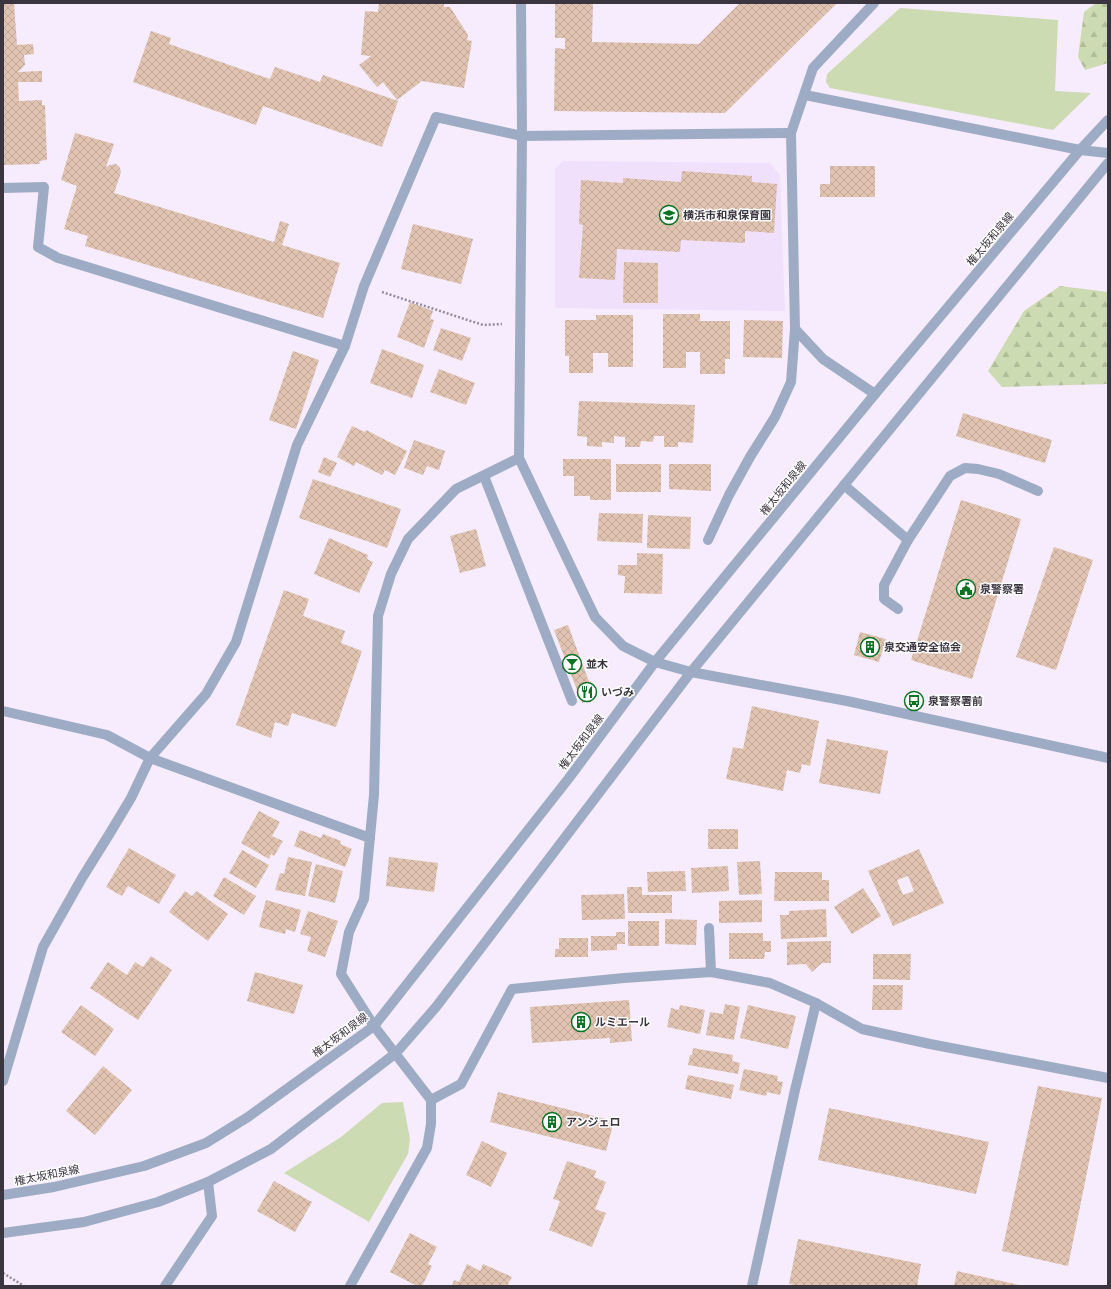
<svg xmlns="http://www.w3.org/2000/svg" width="1111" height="1289" viewBox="0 0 1111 1289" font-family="'Asap Condensed','Noto Sans JP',sans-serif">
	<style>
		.built { fill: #f1e0fb }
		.grass { fill: #ccdbb1 }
		.forest { fill: url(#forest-firs) }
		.building { fill: url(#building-cross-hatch); fill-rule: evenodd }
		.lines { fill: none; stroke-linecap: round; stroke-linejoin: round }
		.path { stroke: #948b98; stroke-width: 2.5; stroke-dasharray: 2 2; stroke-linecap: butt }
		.minor { stroke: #9dacc4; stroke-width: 10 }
		.tertiary { stroke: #9dacc4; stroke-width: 10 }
		.labels { text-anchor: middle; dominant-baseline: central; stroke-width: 3; stroke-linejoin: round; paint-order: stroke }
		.poi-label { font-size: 11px; font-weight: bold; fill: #3b353f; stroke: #fefefe; text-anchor: start }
		.street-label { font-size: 11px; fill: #3b353f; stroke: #fefefe }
	</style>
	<defs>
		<pattern id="forest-firs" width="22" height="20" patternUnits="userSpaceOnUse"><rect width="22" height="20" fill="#ccdbb1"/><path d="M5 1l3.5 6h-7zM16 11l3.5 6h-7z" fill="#b0bd99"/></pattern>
		<pattern id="building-cross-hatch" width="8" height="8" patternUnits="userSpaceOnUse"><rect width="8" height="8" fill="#e0c3b1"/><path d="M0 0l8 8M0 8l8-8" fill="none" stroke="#c1a899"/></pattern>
	</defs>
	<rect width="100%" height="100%" fill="#f7ecfd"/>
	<path class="built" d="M563,161L770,163L780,175L785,311L555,308V169Z"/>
	<g class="grass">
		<path d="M900,8L1058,20L1055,91L1091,93L1053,130L830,88L826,82L827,74Z"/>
		<path d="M403,1102L410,1139L408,1154L369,1222L284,1173L341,1137L382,1103Z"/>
	</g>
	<g class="forest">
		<path d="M1096,3H1108V63L1085,70L1078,57L1084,12Z"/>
		<path d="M1060,286L1108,292V384L1002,387L988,371L1024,311Z"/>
	</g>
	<g class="building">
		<path d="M3,3H14L17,45L33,44L34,54L24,55L25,65L18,72L42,71V82H18L19,101L42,100V105H45L47,160L39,161L40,164L3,165Z"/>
		<path d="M379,3L395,4V3H444V7H450L468,35L467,40L472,41L464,88L422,81L397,100L383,82L377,87L359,65L371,56L361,55L365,11L378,12Z"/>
		<path d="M555,3H593L592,42L699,44L740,3H837L725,113L554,111L555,48L565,49V38H555Z"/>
		<path d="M151,31L171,38L169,44L270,79L275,67L320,82L323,75L398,101L382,147L263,106L256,125L133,82Z"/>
		<path d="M75,133L114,144L106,167L110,165L116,164L120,168L121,172L114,193L274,242L280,221L289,224L282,245L340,263L323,318L85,246L88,236L64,229L77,186L61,180Z"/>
		<path d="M830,166H875V197H820V184H830Z"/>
		<path d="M682,171L752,176V182L777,184L774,233L745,231V243L681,240L680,252L617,249L615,280L579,278L583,225L579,224L581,180L623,183V178L681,182Z"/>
		<path d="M413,224L473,239L461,284L401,269Z"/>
		<path d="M624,262L658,263V303H623Z"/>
		<path d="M410,302L433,311L430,319L434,320L424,348L397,337Z"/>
		<path d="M663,314H700V321H730V359H725V374H700V352H686V368H663Z"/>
		<path d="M596,315H633V367H608V353H593V373H569V356H565V320H596Z"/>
		<path d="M744,320L783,321L782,358L743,357Z"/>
		<path d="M441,328L471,338L462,361L433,350Z"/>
		<path d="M382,349L424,365L412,398L370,383Z"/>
		<path d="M293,351L319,360L296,429L269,420Z"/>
		<path d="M439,369L475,383L466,405L430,392Z"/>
		<path d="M579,401L695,405L693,443L678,442V447H664V436H654L653,442L641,441L640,447H625V437L614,436V443L602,442V447L587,446V437L577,436Z"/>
		<path d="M963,413L1052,440L1045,463L956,436Z"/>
		<path d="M352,426L365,432L366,430L407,451L395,475L385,470L382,475L356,462L354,466L337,457Z"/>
		<path d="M414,440L445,451L439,470L427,466L423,475L404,468Z"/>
		<path d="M324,457L337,463L330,477L318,472Z"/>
		<path d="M563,459H611V500H590V496H574V476H563Z"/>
		<rect x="616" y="464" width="45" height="28"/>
		<path d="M669,464H711V491L669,489Z"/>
		<path d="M313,479L401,509L387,548L299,518Z"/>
		<path d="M961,500L1021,519L972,679L911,660Z"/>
		<path d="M599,513L643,514L642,543L597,541Z"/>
		<path d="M648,515L691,517L690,549L647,548Z"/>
		<path d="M476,529L486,566L460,573L450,536Z"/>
		<path d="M329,538L368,555L367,559L373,562L359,593L314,574Z"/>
		<path d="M1054,547L1093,560L1056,670L1016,657Z"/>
		<path d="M637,553L663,554L662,594L624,593L625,576L618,575V565H637Z"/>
		<path d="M284,590L309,599L303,616L345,631L341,643L362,651L336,727L292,713L288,726L275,722L271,738L236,725Z"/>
		<path d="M568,625L595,698L582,703L554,630Z"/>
		<path d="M860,632L886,639L879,662L854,655Z"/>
		<path d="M752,706L819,721L810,766L802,764L800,773L787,770L783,791L726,779L733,747L743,749Z"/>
		<path d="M827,739L888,751L880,794L819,783Z"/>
		<path d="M259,811L280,822L272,836L283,841L274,856L271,854L269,859L241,843Z"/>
		<rect x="708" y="829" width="30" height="20"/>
		<path d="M300,830L321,838L323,834L341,841L340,844L352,849L345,867L294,846Z"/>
		<path d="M129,848L176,875L159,904L128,886L122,896L106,887Z"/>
		<path d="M919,849L944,903L893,926L868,871ZM908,876L914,891L903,895L897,880Z"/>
		<path d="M242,850L269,865L256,888L229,873Z"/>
		<path d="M288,857L312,862L305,896L275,890L280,873L284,874Z"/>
		<path d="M389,857L438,863L434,892L386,886Z"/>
		<path d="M760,861L762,894L739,895L737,862Z"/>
		<path d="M316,864L343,871L335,903L308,896Z"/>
		<path d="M728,866L729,891L692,893L691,868Z"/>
		<path d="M685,871L686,891L648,892L647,872Z"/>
		<path d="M775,872H822V880H829V901H774Z"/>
		<path d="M224,877L256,896L244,915L213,896Z"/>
		<path d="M627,887H642V895H672V913H628Z"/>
		<path d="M863,888L881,916L852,934L834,907Z"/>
		<path d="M185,891L192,896L197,891L228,914L208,941L169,912Z"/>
		<path d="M624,894L625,919L582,920L581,895Z"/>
		<path d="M266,900L301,910L295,932L286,929L285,934L259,927Z"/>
		<path d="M762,900V922L719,923V901Z"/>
		<path d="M826,909L827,937L781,939L780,915H789V911Z"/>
		<path d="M308,911L338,921L325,957L307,951L311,937L300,934Z"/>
		<path d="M665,919L697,920L696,945L665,944Z"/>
		<rect x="628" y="921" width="31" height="25"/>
		<path d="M616,932H625V944H617V950L591,951V936H616Z"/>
		<path d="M729,933H763V941H771V952H765L764,959H729Z"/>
		<path d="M559,938H588V957H555V949H559Z"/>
		<path d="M831,941V963H822L812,972L806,964L787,965V942Z"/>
		<path d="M873,954H911L910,980L873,979Z"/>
		<path d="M151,956L172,970L138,1020L90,988L108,962L127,975L135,962L143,967Z"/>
		<path d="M255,972L303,985L294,1014L247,1001Z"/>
		<path d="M873,985H903L902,1010H872Z"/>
		<path d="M629,1000L632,1041L610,1043V1038L532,1043L530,1007Z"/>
		<path d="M725,1004L740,1007L734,1040L706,1035L710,1012L723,1014Z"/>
		<path d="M81,1005L114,1029L95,1056L61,1032Z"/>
		<path d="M680,1005L705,1010L700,1034L667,1027L671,1008L679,1010Z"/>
		<path d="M748,1005L796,1016L788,1049L740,1038Z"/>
		<path d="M693,1048L733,1055L732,1061L740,1063L738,1074L688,1065L690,1055H692Z"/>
		<path d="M103,1066L132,1090L95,1135L66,1111Z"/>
		<path d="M744,1069L778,1076L777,1081L783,1082L780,1095L767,1092L766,1096L739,1090Z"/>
		<path d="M688,1075L734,1085L731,1099L685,1089Z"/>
		<path d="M1038,1086L1102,1098L1068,1266L1002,1251Z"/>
		<path d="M498,1092L614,1121L606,1151L490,1122Z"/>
		<path d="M829,1108L989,1142L976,1194L818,1160Z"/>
		<path d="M482,1141L507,1153L491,1187L466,1175Z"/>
		<path d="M567,1161L596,1171L594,1177L606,1182L595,1209L606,1213L592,1247L549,1230L560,1201L553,1199Z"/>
		<path d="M274,1181L312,1202L295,1232L257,1211Z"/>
		<path d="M410,1233L437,1247L428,1264L432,1266L422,1286H417L390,1272Z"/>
		<path d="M798,1239L921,1264L917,1286H799L789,1284Z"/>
		<path d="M467,1264L480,1271L483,1264L512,1277L507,1286H452L454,1280L459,1282Z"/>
		<path d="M957,1271L1019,1285V1286H954Z"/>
	</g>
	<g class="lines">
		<g class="path">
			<path d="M382,292L483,325L502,324"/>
			<path d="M3,1273L24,1286"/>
		</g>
		<g class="minor">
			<path d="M805,95L1080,150L1108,153"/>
			<path d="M3,188L44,187L38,247L58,258L345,346L364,286L436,117L522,136L791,133"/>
			<path d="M795,329L823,359L875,394"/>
			<path d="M484,476L572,701"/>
			<path d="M844,485L908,540L884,585V599L898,609"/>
			<path d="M708,540L729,495L750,457L775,417L791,382L795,329L791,133L813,68L874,3"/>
			<path d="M908,540L950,476L965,468L978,469L999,474L1038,491"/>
			<path d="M3,711L107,735L150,758L370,838"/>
			<path d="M709,928L711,972"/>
			<path d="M374,1026L341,974L349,932L364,899L374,795L378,616L391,574L408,539L456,489L519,458"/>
			<path d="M3,1081L43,947L82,878L110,833L131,798L150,758L206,694L236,642L297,445L345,346"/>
			<path d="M431,1100L461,1084L512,989L624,978L711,972L770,983L816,1003L862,1029L930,1044L1108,1078"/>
			<path d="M165,1286L212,1216L208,1182"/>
			<path d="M752,1286L795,1090L816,1003"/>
		</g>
		<g class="tertiary">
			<path d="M521,3L522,136L519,458L595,617L623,646L655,662L691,672L847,701L1108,758"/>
			<path d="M3,1195L54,1187L144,1166L206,1143L248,1117L374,1026L569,778L655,662L875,394L1080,150L1108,120"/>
			<path d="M3,1233L84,1222L158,1202L208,1182L271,1149L396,1053L436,1007L691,672L1108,163"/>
			<path d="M350,1286L427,1148L431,1124V1100L374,1026"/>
		</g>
	</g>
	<defs>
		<g id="school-ring" transform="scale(1)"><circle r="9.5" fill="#fefefe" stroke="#0c7223" stroke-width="1.5"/><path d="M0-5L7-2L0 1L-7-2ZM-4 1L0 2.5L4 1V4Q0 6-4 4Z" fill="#0c7223"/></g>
		<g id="civic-ring" transform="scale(1)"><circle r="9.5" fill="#fefefe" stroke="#0c7223" stroke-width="1.5"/><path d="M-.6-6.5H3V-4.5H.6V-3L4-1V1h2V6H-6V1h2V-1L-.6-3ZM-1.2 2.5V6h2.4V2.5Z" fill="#0c7223"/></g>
		<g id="building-ring" transform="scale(1)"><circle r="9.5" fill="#fefefe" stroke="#0c7223" stroke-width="1.5"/><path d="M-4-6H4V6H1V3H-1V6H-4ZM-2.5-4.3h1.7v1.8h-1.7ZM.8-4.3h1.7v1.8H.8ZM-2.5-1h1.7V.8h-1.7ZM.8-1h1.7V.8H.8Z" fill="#0c7223"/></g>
		<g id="bar-ring" transform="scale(1)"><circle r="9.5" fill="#fefefe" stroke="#0c7223" stroke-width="1.5"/><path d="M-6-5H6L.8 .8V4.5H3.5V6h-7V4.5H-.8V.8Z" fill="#0c7223"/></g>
		<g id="restaurant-ring" transform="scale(1)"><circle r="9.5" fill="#fefefe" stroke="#0c7223" stroke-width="1.5"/><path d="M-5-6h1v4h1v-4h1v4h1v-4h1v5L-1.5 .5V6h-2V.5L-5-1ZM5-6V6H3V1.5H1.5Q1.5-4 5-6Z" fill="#0c7223"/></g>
		<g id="bus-ring" transform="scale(1)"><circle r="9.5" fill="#fefefe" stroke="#0c7223" stroke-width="1.5"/><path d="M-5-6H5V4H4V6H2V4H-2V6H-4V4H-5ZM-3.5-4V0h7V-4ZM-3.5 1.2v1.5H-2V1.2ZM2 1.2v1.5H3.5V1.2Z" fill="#0c7223"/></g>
	</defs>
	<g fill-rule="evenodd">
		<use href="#school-ring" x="669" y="215"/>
		<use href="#civic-ring" x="966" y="589"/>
		<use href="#building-ring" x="870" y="647"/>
		<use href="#bar-ring" x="572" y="664"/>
		<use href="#restaurant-ring" x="587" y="692"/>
		<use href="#bus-ring" x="914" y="701"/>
		<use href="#building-ring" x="581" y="1022"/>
		<use href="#building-ring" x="552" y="1122"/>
	</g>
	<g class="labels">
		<g class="poi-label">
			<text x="683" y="215">横浜市和泉保育園</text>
			<text x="980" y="589">泉警察署</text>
			<text x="884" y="647">泉交通安全協会</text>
			<text x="586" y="664">並木</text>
			<text x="601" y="692">いづみ</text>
			<text x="928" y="701">泉警察署前</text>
			<text x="595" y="1022">ルミエール</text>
			<text x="566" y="1122">アンジェロ</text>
		</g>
		<g class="street-label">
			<text transform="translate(990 239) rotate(-50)">権太坂和泉線</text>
			<text transform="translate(783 488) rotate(-51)">権太坂和泉線</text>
			<text transform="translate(581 742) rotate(-53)">権太坂和泉線</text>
			<text transform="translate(340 1035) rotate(-37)">権太坂和泉線</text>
			<text transform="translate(47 1175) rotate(-11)">権太坂和泉線</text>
		</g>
	</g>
	<rect width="1111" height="1289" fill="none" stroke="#3b353f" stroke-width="8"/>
</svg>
